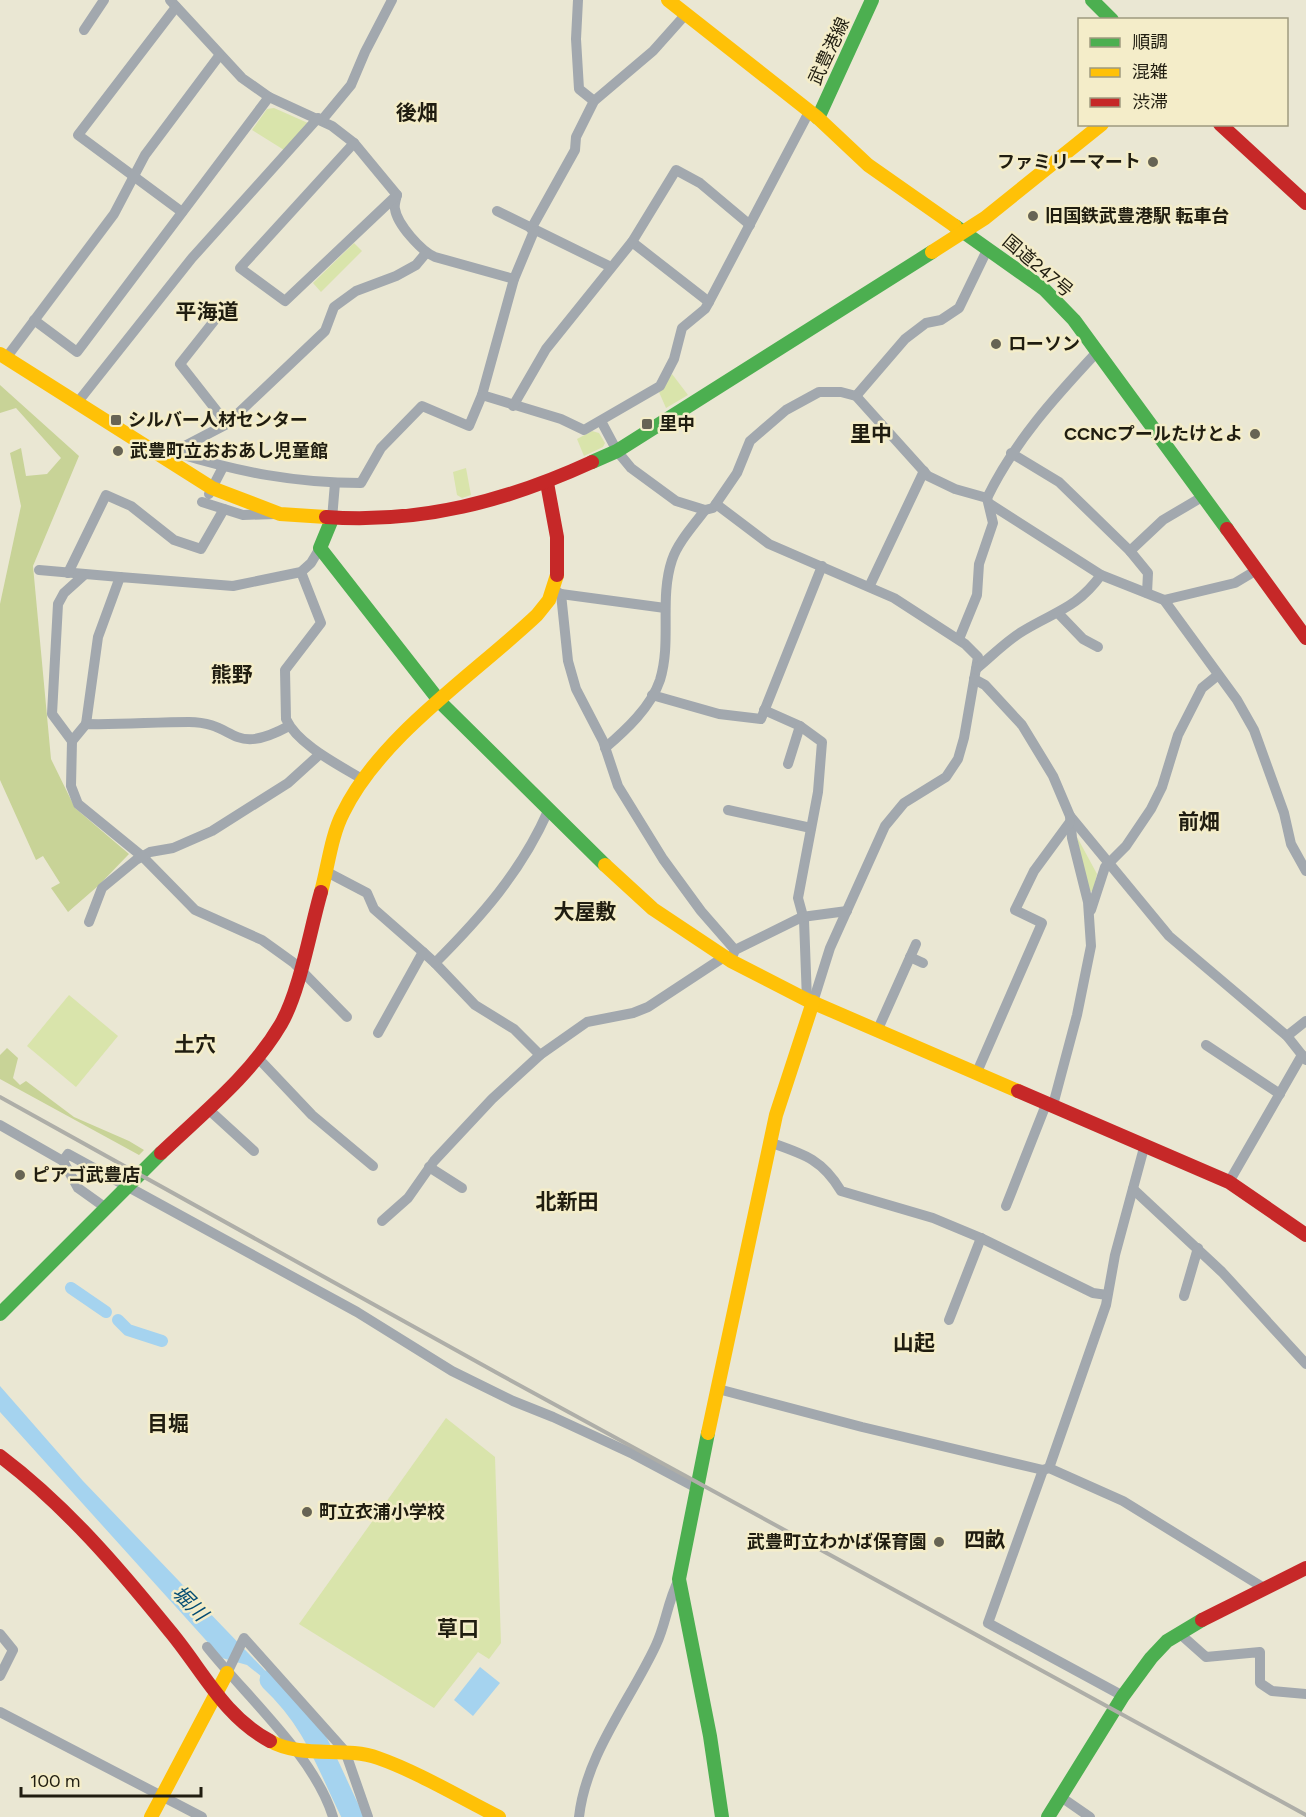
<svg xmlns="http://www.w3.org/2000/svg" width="1306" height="1817" viewBox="0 0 1306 1817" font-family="Figtree,'Noto Sans JP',sans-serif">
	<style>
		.green { fill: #d9e4ab }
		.forest { fill: #c8d397 }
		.water { fill: #a5d3ef }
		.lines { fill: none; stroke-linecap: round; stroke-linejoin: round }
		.canal { stroke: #a5d3ef; stroke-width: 12 }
		.river { stroke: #a5d3ef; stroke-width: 21 }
		.street { stroke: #a2a8ae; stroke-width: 10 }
		.fast { stroke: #4caf50; stroke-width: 14 }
		.slow { stroke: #ffc107; stroke-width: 14 }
		.jam { stroke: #c62828; stroke-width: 14 }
		.rail { stroke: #aeaea8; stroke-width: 4 }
		.poi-dot { fill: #676454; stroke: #f4edc9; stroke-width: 2 }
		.labels { text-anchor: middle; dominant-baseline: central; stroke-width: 5; stroke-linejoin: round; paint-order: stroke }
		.street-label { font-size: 18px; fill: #201d10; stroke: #f4edc9 }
		.poi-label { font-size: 18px; font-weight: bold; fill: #201d10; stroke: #f4edc9; text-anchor: start }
		.water-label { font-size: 20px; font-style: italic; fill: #044c73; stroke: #f4edc9 }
		.quarter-label { font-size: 21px; font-weight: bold; fill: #201d10; stroke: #f4edc9 }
	</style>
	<rect width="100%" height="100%" fill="#eae7d3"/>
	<g class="green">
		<path d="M274,108L308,123L284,150L252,130L267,109Z"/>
		<path d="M354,243L362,251L321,292L313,283Z"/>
		<path d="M672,374L688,395L666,408L659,392Z"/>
		<path d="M592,431L599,433L605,443L603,447L584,456L577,439Z"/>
		<path d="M466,468L471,495L462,498L457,495L453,472Z"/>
		<path d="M1077,837L1097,874L1093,891L1088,892Z"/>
		<path d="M69,995L118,1036L76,1087L27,1046Z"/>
		<path d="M446,1418L495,1457L501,1643L489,1659L478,1652L434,1708L299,1624Z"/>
	</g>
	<g class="forest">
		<path d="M0,385L79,456L33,566L51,759L75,808L129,854L98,886L68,912L51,888L60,883L43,856L36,860L0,780V604L21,506L10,453L21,448L26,476L47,474L61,458L16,408L0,413Z"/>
		<path d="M7,1048L18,1058L13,1078L20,1085L26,1081L74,1117L129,1141L144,1150L139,1155L0,1079V1055Z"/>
	</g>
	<g class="water">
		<path d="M0,1386L83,1481L301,1708L247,1665L222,1658L0,1412Z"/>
		<path d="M480,1667L500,1683L473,1716L454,1700Z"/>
	</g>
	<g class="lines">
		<g class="canal">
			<path d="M71,1288L106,1312"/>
			<path d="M118,1320L128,1330L162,1341"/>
		</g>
		<path class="river" d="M270,1680C316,1723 326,1764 353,1817"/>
		<g class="street">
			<path d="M170,0L242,78L269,97L332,126L354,143L397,195C396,199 394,205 395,209C397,224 421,251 435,257L514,279"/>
			<path d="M578,0L576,39L579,89L594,101"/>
			<path d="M176,7L78,135L182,212"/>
			<path d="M84,30L104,0"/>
			<path d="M322,120L351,85L365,52L392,0"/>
			<path d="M354,143L240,268L285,301L397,195"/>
			<path d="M497,211L611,267"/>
			<path d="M531,229L575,150L576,137L594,101L653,51L686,14"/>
			<path d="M632,242L709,302"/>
			<path d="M426,253L416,265L396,276L356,291L334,307L325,331L227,424L179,449L177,453C239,472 295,483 361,483L381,448L422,406L469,426L482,395L514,279L534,231"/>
			<path d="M218,316L180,364L227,424"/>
			<path d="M34,320L77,352L269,97"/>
			<path d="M6,358L114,214L145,155L219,56"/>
			<path d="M482,395L561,419L584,430L660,386L674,359L682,328L705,309L709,302L809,112"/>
			<path d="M856,396L905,339L926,323L941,320L959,308L988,248"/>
			<path d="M77,403L192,258L318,118"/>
			<path d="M513,406L546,349L632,242L676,170L700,183L750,225"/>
			<path d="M601,421L617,451L631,468L676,501L705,510L713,508L737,473L750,441L786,410L819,392H841L856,396L928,476L955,489L987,498L993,523L979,564L977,595L959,639"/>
			<path d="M1011,453L1059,482L1130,551L1148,573L1147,593"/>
			<path d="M209,494L223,467"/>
			<path d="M987,498C1014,442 1055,397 1097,352"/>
			<path d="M202,502L243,515L275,514"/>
			<path d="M716,504L769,544L894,598L965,644L978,657L964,738L958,759L946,777L904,803L885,826L830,948L813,1002"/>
			<path d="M990,504L1101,575L1164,600L1237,700L1254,730L1284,813L1291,844L1306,871"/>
			<path d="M332,519L335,483"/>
			<path d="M1130,551L1163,520L1202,497"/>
			<path d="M39,570L120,577"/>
			<path d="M301,572L321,623L285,670L286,719C298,745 339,765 362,779"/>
			<path d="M68,573L106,495L131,506L174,540L201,549L224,509"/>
			<path d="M84,575L64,593L58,604L52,714L72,741L71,786L78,804L143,857L195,910L262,940L294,963L347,1017"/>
			<path d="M870,585L924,471"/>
			<path d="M554,590L561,594L568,661L576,689L603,741L618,786L663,859L701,911L735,950"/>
			<path d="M561,594L665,608"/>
			<path d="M1164,600L1235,583L1255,571"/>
			<path d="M1058,613L1083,639L1098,647"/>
			<path d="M976,669C991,657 1006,641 1023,631C1056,611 1077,608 1101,575"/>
			<path d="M974,679L985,685L1022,725L1053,776L1070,816L1072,838L1088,902L1091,946L1077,1015L1053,1105"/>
			<path d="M652,695L719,714L761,719L822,566"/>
			<path d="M764,710L800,726L822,742L818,792L798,898L804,920L807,1000"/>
			<path d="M86,724L98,637L120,577L233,586L301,572L311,563L320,548"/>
			<path d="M72,741L86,724C120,725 154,722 189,722C237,722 230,758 289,726"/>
			<path d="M605,748C626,730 651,707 660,680C672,641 659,599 672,560C678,542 694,525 705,510"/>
			<path d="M788,764L800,726"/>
			<path d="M728,810L811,828"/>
			<path d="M1070,816L1169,936L1287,1036L1306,1060"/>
			<path d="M325,871L367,893L374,909L423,952"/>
			<path d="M1091,910L1105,867L1126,846L1151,809L1162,787L1178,735L1202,688L1218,675"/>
			<path d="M89,922L102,888L136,860L150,852L173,848L212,831L288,783L320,754"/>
			<path d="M733,955L735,950L802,917L847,911"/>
			<path d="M910,957L923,963"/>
			<path d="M435,963L475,1005L514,1029L540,1055"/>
			<path d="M878,1029L916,944"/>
			<path d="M378,1033L423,952L435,963C481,917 521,872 548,811"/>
			<path d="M1287,1036L1306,1021"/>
			<path d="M1206,1045L1280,1094"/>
			<path d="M257,1057L312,1115L373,1166"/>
			<path d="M977,1072L1042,923L1015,910L1034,871L1070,822"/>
			<path d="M208,1109L254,1151"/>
			<path d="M0,1125L63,1161L78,1188L106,1208"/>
			<path d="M772,1143C804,1154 823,1160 841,1191L933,1218L981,1238L1093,1293L1107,1295"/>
			<path d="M63,1161L68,1154L357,1312L452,1371L513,1401L553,1417L633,1454L697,1488"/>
			<path d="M429,1167L462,1188"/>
			<path d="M1229,1182L1302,1055"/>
			<path d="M1133,1189L1222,1272L1306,1364"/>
			<path d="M1006,1206L1047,1102"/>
			<path d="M382,1221L408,1198L434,1161L492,1099L540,1055L587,1022L633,1013L648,1007L724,957"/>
			<path d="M1184,1296L1198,1248"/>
			<path d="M949,1320L981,1238"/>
			<path d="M718,1389L862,1427L1043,1470L1049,1468L1123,1501L1264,1588"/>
			<path d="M1049,1468L1106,1305L1115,1255L1145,1144"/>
			<path d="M1043,1470L988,1623L1123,1696"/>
			<path d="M1179,1633L1206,1657L1260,1652V1683L1272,1691L1306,1694"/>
			<path d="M0,1634L13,1650L0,1676"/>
			<path d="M207,1647C246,1696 315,1757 333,1817"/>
			<path d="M227,1673L244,1638L345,1751L368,1817"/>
			<path d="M0,1712L202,1817"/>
			<path d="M1061,1797L1090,1817"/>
			<path d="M579,1817C586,1754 630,1701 656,1645C666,1624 667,1603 679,1579"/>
		</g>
		<g class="fast">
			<path d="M1092,0L1112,20"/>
			<path d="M818,118L872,0"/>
			<path d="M955,226L1044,289L1074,320L1227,529"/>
			<path d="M592,462L617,451L932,252"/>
			<path d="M332,519L320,548L441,703L605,865"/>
			<path d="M0,1314L161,1153"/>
			<path d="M708,1433L679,1579L710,1736L722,1817"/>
			<path d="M1048,1817L1123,1696L1151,1658L1167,1641L1202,1620"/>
		</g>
		<g class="slow">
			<path d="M668,0L818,118L868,165L955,226"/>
			<path d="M932,252L985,218L1102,124"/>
			<path d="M0,354L212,488L280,514L326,517"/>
			<path d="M605,865L653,909L731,961L807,1000L1018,1091"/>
			<path d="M321,892C328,867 331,836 343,813C380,736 476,673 537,615L549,600L557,575"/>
			<path d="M708,1433L776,1115L813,1002"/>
			<path d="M270,1741C302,1759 344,1746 378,1758C418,1772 461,1798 499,1817"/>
			<path d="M151,1817L227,1673"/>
		</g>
		<g class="jam">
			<path d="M1220,124L1306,203"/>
			<path d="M547,483L557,537V575"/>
			<path d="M326,517C420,524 507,501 592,462"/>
			<path d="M1227,529L1306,638"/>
			<path d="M1018,1091L1229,1182L1306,1235"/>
			<path d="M161,1153C203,1113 251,1075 281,1024C300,991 310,930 321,892"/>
			<path d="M0,1456C65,1505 118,1567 169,1630C202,1669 223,1716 270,1741"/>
			<path d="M1202,1620L1306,1568"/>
		</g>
		<path class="rail" d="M0,1097L499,1374L1306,1815"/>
	</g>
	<g class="poi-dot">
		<circle cx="1153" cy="162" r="6"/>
		<circle cx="1033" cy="216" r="6"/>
		<circle cx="996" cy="344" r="6"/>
		<rect x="110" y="414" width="12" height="12" rx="3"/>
		<rect x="641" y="418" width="12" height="12" rx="3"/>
		<circle cx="1255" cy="434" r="6"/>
		<circle cx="118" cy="451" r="6"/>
		<circle cx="20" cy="1175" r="6"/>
		<circle cx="307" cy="1512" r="6"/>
		<circle cx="939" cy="1542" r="6"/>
	</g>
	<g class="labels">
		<g class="street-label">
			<text transform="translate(829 51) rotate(-65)">武豊港線</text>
			<text transform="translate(1038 266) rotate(40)">国道247号</text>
		</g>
		<g class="poi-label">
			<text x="1141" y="162" text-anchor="end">ファミリーマート</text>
			<text x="1045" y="216">旧国鉄武豊港駅 転車台</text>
			<text x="1008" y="344">ローソン</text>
			<text x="128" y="420">シルバー人材センター</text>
			<text x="659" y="424">里中</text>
			<text x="1243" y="434" text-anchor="end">CCNCプールたけとよ</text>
			<text x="130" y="451">武豊町立おおあし児童館</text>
			<text x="32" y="1175">ピアゴ武豊店</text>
			<text x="319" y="1512">町立衣浦小学校</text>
			<text x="927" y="1542" text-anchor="end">武豊町立わかば保育園</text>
		</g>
		<g class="water-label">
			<text transform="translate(190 1603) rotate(45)">堀川</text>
		</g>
		<g class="quarter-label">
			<text x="417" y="112">後畑</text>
			<text x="207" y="311">平海道</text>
			<text x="871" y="433">里中</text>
			<text x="232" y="674">熊野</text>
			<text x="1199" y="821">前畑</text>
			<text x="585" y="911">大屋敷</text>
			<text x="195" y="1044">土穴</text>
			<text x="567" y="1201">北新田</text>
			<text x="914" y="1342">山起</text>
			<text x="168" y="1423">目堀</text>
			<text x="985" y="1539">四畝</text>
			<text x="458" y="1628">草口</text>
		</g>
	</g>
	<rect x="1078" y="18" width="210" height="108" fill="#f4edc9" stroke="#9f9a7f" stroke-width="1.5"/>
	<rect x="1090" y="38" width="30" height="9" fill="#4caf50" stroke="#9f9a7f" stroke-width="1.5"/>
	<text x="1132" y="48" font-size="18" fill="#201d10">順調</text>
	<rect x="1090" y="68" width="30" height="9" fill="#ffc107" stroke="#9f9a7f" stroke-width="1.5"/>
	<text x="1132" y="78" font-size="18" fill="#201d10">混雑</text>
	<rect x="1090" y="98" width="30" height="9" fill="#c62828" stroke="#9f9a7f" stroke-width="1.5"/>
	<text x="1132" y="108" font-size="18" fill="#201d10">渋滞</text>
	<path d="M21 1787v9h180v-9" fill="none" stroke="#201d10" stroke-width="3"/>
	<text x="30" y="1787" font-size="18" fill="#201d10" stroke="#f4edc9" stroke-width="4.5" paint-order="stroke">100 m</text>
</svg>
